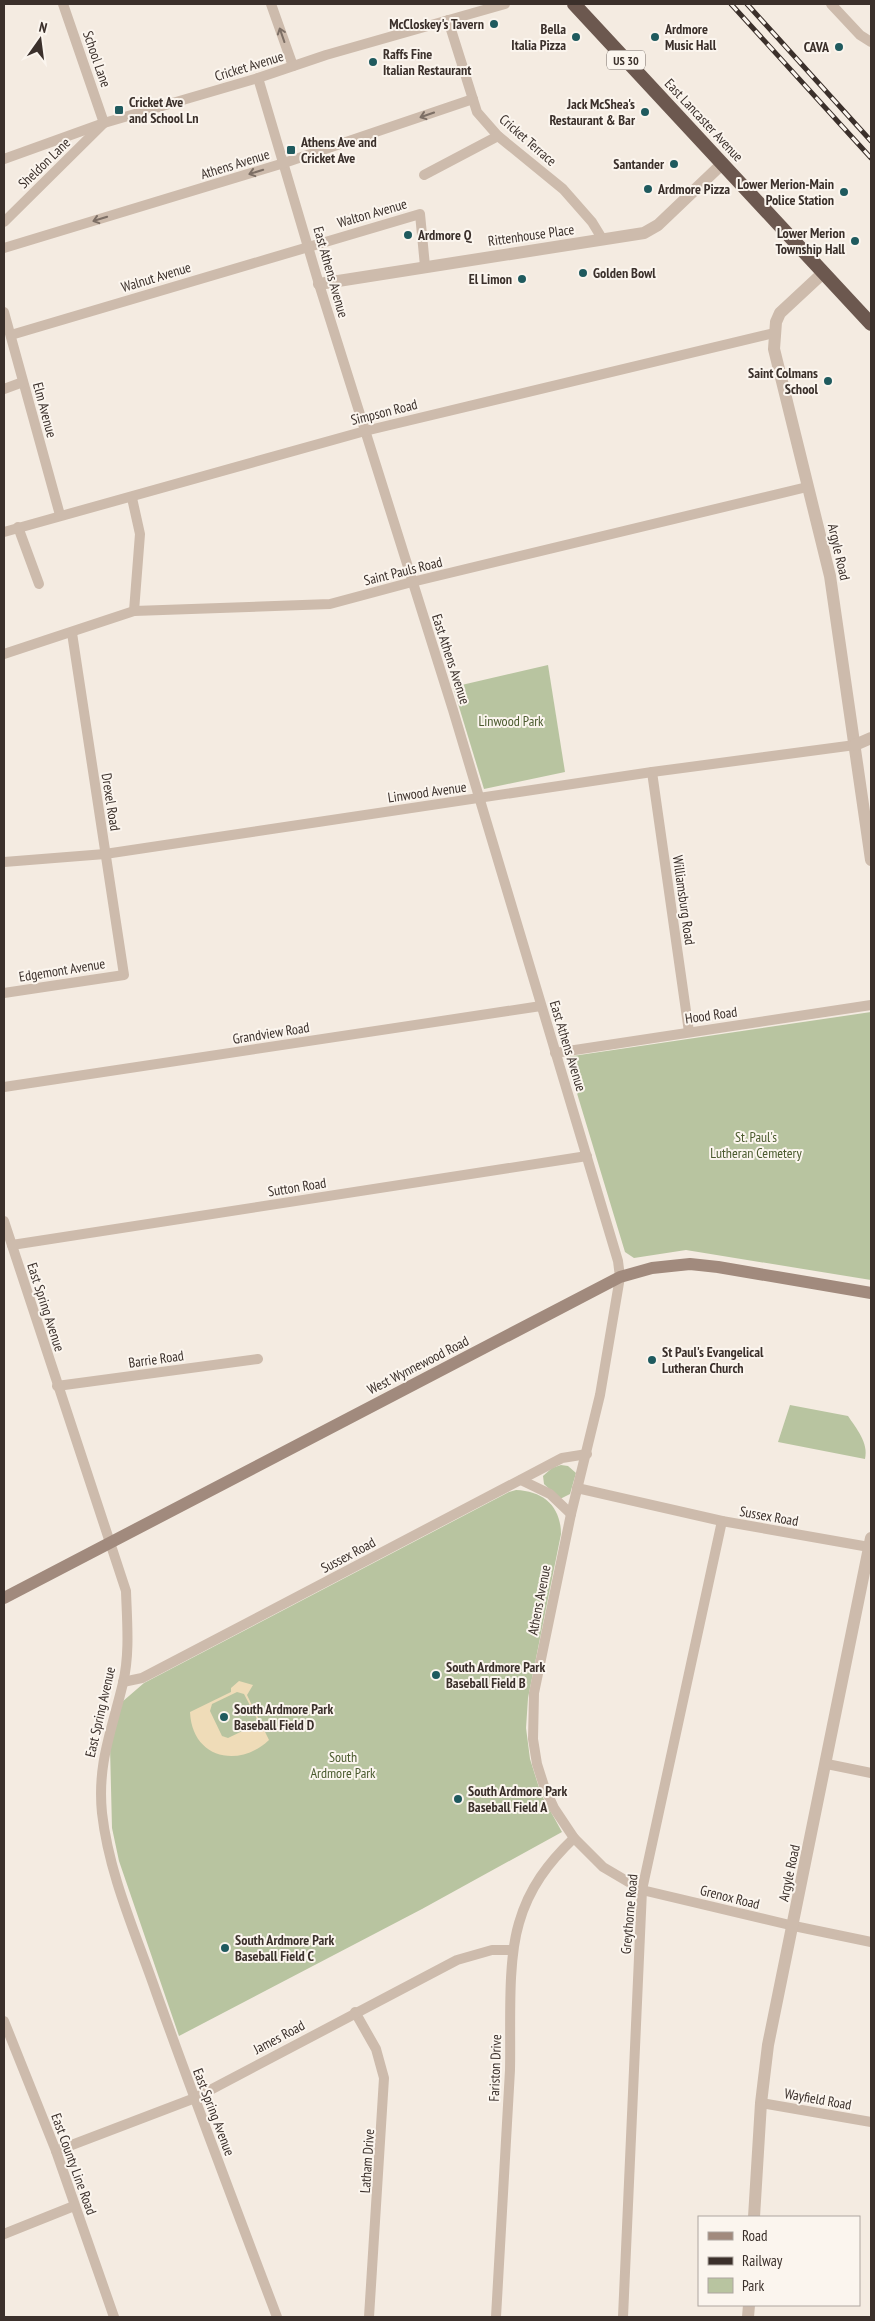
<svg xmlns="http://www.w3.org/2000/svg" width="875" height="2321" viewBox="0 0 875 2321" font-family="'PT Sans Narrow',sans-serif">
	<style>
		.green { fill: #b8c4a0 }
		.sand { fill: #efdcb8; fill-rule: evenodd }
		.lines { fill: none; stroke-linecap: round; stroke-linejoin: round }
		.minor { stroke: #cdbbac; stroke-width: 10 }
		.tertiary { stroke: #cdbbac; stroke-width: 12 }
		.secondary { stroke: #a18a7d; stroke-width: 12 }
		.trunk { stroke: #6c584f; stroke-width: 14 }
		.rail-casing { stroke: #3b302b; stroke-width: 5 }
		.rail { stroke: #fbf5ee; stroke-width: 3; stroke-dasharray: 9; stroke-linecap: butt }
		.oneway { stroke: #7d6f65 }
		.poi-dot { fill: #1f5a5e; stroke: #fbf5ee; stroke-width: 2 }
		.labels { text-anchor: middle; dominant-baseline: central; stroke-width: 4; stroke-linejoin: round; paint-order: stroke }
		.shield { fill: #fbf5ee; stroke: #756b66; stroke-width: 1 }
		.shield-label { font-size: 12px; font-weight: bold; fill: #3b302b }
		.poi-label { font-size: 14px; font-weight: bold; fill: #3b302b; stroke: #fbf5ee; text-anchor: start }
		.street-label { font-size: 14px; fill: #3b302b; stroke: #fbf5ee }
		.park-label { font-size: 14px; fill: #4a5a2e; stroke: #fbf5ee }
	</style>
	<rect width="100%" height="100%" fill="#f4ebe1"/>
	<g class="green">
		<path d="M548,665L565,772L484,789L453,687Z"/>
		<path d="M871,1012V1280L686,1250L634,1258L625,1252L566,1057Z"/>
		<path d="M790,1405L848,1416C856,1428 869,1443 865,1459L778,1442Z"/>
		<path d="M561,1465L568,1466L576,1473L570,1494L560,1499L544,1484L543,1476L552,1468Z"/>
		<path d="M516,1490C544,1491 561,1507 561,1534L528,1698L526,1728L530,1759L541,1794L562,1832L422,1909L179,2036L119,1861L112,1828L110,1747L122,1702L144,1683L509,1492Z"/>
	</g>
	<path class="sand" d="M239,1681L253,1685L247,1695L269,1740C238,1769 192,1758 190,1712L231,1692V1688ZM237,1692L244,1694L257,1719L255,1725L228,1738L222,1736L210,1711L212,1704Z"/>
	<g class="lines">
		<g class="minor">
			<path d="M271,4L293,66"/>
			<path d="M831,4L860,35L871,42"/>
			<path d="M448,20L477,112L498,136L563,189L592,222L603,240"/>
			<path d="M258,78L319,284L453,710L618,1261L620,1277L600,1395L571,1514L534,1693L533,1739L537,1764L544,1786L554,1808L574,1838L603,1867L642,1890L794,1926L871,1942"/>
			<path d="M4,159L104,123L258,78L326,55L505,4"/>
			<path d="M424,175L498,136"/>
			<path d="M4,222L104,123L63,4"/>
			<path d="M4,248L284,163L473,99"/>
			<path d="M4,312L60,515"/>
			<path d="M11,335L420,214L425,266"/>
			<path d="M4,389L23,382"/>
			<path d="M132,498L140,534L134,611"/>
			<path d="M18,527L39,584"/>
			<path d="M4,532L365,431L774,333"/>
			<path d="M4,654L134,611L330,604L412,582L807,487"/>
			<path d="M652,772L689,1032"/>
			<path d="M4,862L105,854L652,772L855,745"/>
			<path d="M4,993L124,975L72,633"/>
			<path d="M555,1053L871,1005"/>
			<path d="M4,1087L541,1006"/>
			<path d="M4,1221L126,1591C127,1622 130,1653 123,1683C112,1730 97,1763 102,1813C109,1875 136,1934 156,1992C195,2101 236,2209 277,2317"/>
			<path d="M12,1245L587,1156"/>
			<path d="M57,1386L258,1359"/>
			<path d="M521,1480L550,1494L571,1514"/>
			<path d="M577,1488L722,1521L869,1547"/>
			<path d="M123,1682L142,1678L562,1458L587,1454"/>
			<path d="M827,1764L871,1773"/>
			<path d="M355,2012L376,2049L384,2078L369,2317"/>
			<path d="M4,2021L56,2151L114,2317"/>
			<path d="M761,2103L871,2122"/>
			<path d="M56,2151L195,2098L457,1960L492,1950H513"/>
			<path d="M4,2234L74,2206"/>
			<path d="M496,2317C501,2235 506,2153 510,2070C511,2026 507,1963 519,1923C529,1888 548,1863 574,1838"/>
			<path d="M623,2317L642,1890L722,1521"/>
		</g>
		<g class="tertiary">
			<path d="M823,273L780,313L776,322L774,349L830,576L871,860"/>
			<path d="M319,284L644,233L658,225L722,164"/>
			<path d="M855,745L871,738"/>
			<path d="M754,2217L761,2103L768,2045L871,1538"/>
			<path d="M748,2317L749,2305"/>
		</g>
		<path class="secondary" d="M4,1598L620,1277L652,1268L690,1264L718,1267L871,1293"/>
		<path class="trunk" d="M574,4L871,324"/>
		<g class="rail-casing">
			<g id="rail">
				<path d="M731,4L871,158"/>
				<path d="M747,4L871,141"/>
			</g>
		</g>
		<use href="#rail" class="rail"/>
	</g>
	<defs><path id="oneway-shaft" d="M-6 0H5M1.5-3L5.5 0L1.5 3" fill="none" stroke-width="1.6" stroke-linecap="round" stroke-linejoin="round" transform="scale(1.25)"/></defs>
	<g class="oneway">
		<use href="#oneway-shaft" transform="translate(282 35) rotate(-109)"/>
		<use href="#oneway-shaft" transform="translate(427 115) rotate(161)"/>
		<use href="#oneway-shaft" transform="translate(256 172) rotate(163)"/>
		<use href="#oneway-shaft" transform="translate(100 219) rotate(163)"/>
	</g>
	<g class="poi-dot">
		<circle cx="494" cy="24" r="5"/>
		<circle cx="576" cy="37" r="5"/>
		<circle cx="655" cy="37" r="5"/>
		<circle cx="839" cy="47" r="5"/>
		<circle cx="373" cy="62" r="5"/>
		<rect x="114" y="105" width="10" height="10" rx="2.5"/>
		<circle cx="645" cy="112" r="5"/>
		<rect x="286" y="145" width="10" height="10" rx="2.5"/>
		<circle cx="674" cy="164" r="5"/>
		<circle cx="648" cy="189" r="5"/>
		<circle cx="844" cy="192" r="5"/>
		<circle cx="408" cy="235" r="5"/>
		<circle cx="855" cy="241" r="5"/>
		<circle cx="583" cy="273" r="5"/>
		<circle cx="522" cy="279" r="5"/>
		<circle cx="828" cy="381" r="5"/>
		<circle cx="652" cy="1360" r="5"/>
		<circle cx="436" cy="1675" r="5"/>
		<circle cx="224" cy="1717" r="5"/>
		<circle cx="458" cy="1799" r="5"/>
		<circle cx="225" cy="1948" r="5"/>
	</g>
	<g class="labels">
		<rect class="shield" x="607" y="50.5" width="38" height="19" rx="4"/>
		<g class="shield-label">
			<text x="626" y="60">US 30</text>
		</g>
		<g class="poi-label">
			<text x="484" y="24" text-anchor="end">McCloskey's Tavern</text>
			<text x="566" y="29" text-anchor="end">Bella<tspan x="566" dy="16">Italia Pizza</tspan></text>
			<text x="665" y="29">Ardmore<tspan x="665" dy="16">Music Hall</tspan></text>
			<text x="829" y="47" text-anchor="end">CAVA</text>
			<text x="383" y="54">Raffs Fine<tspan x="383" dy="16">Italian Restaurant</tspan></text>
			<text x="129" y="102">Cricket Ave<tspan x="129" dy="16">and School Ln</tspan></text>
			<text x="635" y="104" text-anchor="end">Jack McShea's<tspan x="635" dy="16">Restaurant &amp; Bar</tspan></text>
			<text x="301" y="142">Athens Ave and<tspan x="301" dy="16">Cricket Ave</tspan></text>
			<text x="664" y="164" text-anchor="end">Santander</text>
			<text x="834" y="184" text-anchor="end">Lower Merion-Main<tspan x="834" dy="16">Police Station</tspan></text>
			<text x="658" y="189">Ardmore Pizza</text>
			<text x="845" y="233" text-anchor="end">Lower Merion<tspan x="845" dy="16">Township Hall</tspan></text>
			<text x="418" y="235">Ardmore Q</text>
			<text x="593" y="273">Golden Bowl</text>
			<text x="512" y="279" text-anchor="end">El Limon</text>
			<text x="818" y="373" text-anchor="end">Saint Colmans<tspan x="818" dy="16">School</tspan></text>
			<text x="662" y="1352">St Paul's Evangelical<tspan x="662" dy="16">Lutheran Church</tspan></text>
			<text x="446" y="1667">South Ardmore Park<tspan x="446" dy="16">Baseball Field B</tspan></text>
			<text x="234" y="1709">South Ardmore Park<tspan x="234" dy="16">Baseball Field D</tspan></text>
			<text x="468" y="1791">South Ardmore Park<tspan x="468" dy="16">Baseball Field A</tspan></text>
			<text x="235" y="1940">South Ardmore Park<tspan x="235" dy="16">Baseball Field C</tspan></text>
		</g>
		<g class="street-label">
			<text transform="translate(97 59) rotate(71)">School Lane</text>
			<text transform="translate(249 66) rotate(-17)">Cricket Avenue</text>
			<text transform="translate(704 120) rotate(47)">East Lancaster Avenue</text>
			<text transform="translate(528 140) rotate(41)">Cricket Terrace</text>
			<text transform="translate(44 163) rotate(-44)">Sheldon Lane</text>
			<text transform="translate(235 164) rotate(-17)">Athens Avenue</text>
			<text transform="translate(372 213) rotate(-16)">Walton Avenue</text>
			<text transform="translate(531 235) rotate(-8)">Rittenhouse Place</text>
			<text transform="translate(331 272) rotate(74)">East Athens Avenue</text>
			<text transform="translate(156 277) rotate(-17)">Walnut Avenue</text>
			<text transform="translate(45 410) rotate(75)">Elm Avenue</text>
			<text transform="translate(384 412) rotate(-14)">Simpson Road</text>
			<text transform="translate(839 552) rotate(77)">Argyle Road</text>
			<text transform="translate(403 571) rotate(-14)">Saint Pauls Road</text>
			<text transform="translate(451 659) rotate(72)">East Athens Avenue</text>
			<text transform="translate(427 792) rotate(-8)">Linwood Avenue</text>
			<text transform="translate(111 802) rotate(81)">Drexel Road</text>
			<text transform="translate(684 900) rotate(82)">Williamsburg Road</text>
			<text transform="translate(62 970) rotate(-9)">Edgemont Avenue</text>
			<text transform="translate(711 1015) rotate(-8)">Hood Road</text>
			<text transform="translate(271 1033) rotate(-9)">Grandview Road</text>
			<text transform="translate(568 1046) rotate(73)">East Athens Avenue</text>
			<text transform="translate(297 1187) rotate(-9)">Sutton Road</text>
			<text transform="translate(46 1307) rotate(72)">East Spring Avenue</text>
			<text transform="translate(156 1359) rotate(-8)">Barrie Road</text>
			<text transform="translate(418 1365) rotate(-27)">West Wynnewood Road</text>
			<text transform="translate(769 1516) rotate(10)">Sussex Road</text>
			<text transform="translate(348 1555) rotate(-28)">Sussex Road</text>
			<text transform="translate(539 1600) rotate(-79)">Athens Avenue</text>
			<text transform="translate(100 1712) rotate(-77)">East Spring Avenue</text>
			<text transform="translate(789 1873) rotate(-78)">Argyle Road</text>
			<text transform="translate(730 1897) rotate(14)">Grenox Road</text>
			<text transform="translate(629 1914) rotate(-85)">Greythorne Road</text>
			<text transform="translate(279 2037) rotate(-28)">James Road</text>
			<text transform="translate(495 2068) rotate(-88)">Fariston Drive</text>
			<text transform="translate(818 2099) rotate(10)">Wayfield Road</text>
			<text transform="translate(214 2112) rotate(69)">East Spring Avenue</text>
			<text transform="translate(367 2161) rotate(-86)">Latham Drive</text>
			<text transform="translate(74 2164) rotate(70)">East County Line Road</text>
		</g>
		<g class="park-label">
			<text x="511" y="721">Linwood Park</text>
			<text x="756" y="1137">St. Paul's<tspan x="756" dy="16">Lutheran Cemetery</tspan></text>
			<text x="343" y="1757">South<tspan x="343" dy="16">Ardmore Park</tspan></text>
		</g>
	</g>
	<rect width="875" height="2321" fill="none" stroke="#3b302b" stroke-width="10"/>
	<rect x="698" y="2216" width="162" height="90" fill="#fbf5ee" stroke="#aea6a0"/>
	<rect x="708" y="2232" width="25" height="8" fill="#a18a7d" stroke="#aea6a0"/>
	<text x="742" y="2241" font-size="15" fill="#3b302b">Road</text>
	<rect x="708" y="2257" width="25" height="8" fill="#3b302b" stroke="#aea6a0"/>
	<text x="742" y="2266" font-size="15" fill="#3b302b">Railway</text>
	<rect x="708" y="2278" width="25" height="15" fill="#b8c4a0" stroke="#aea6a0"/>
	<text x="742" y="2291" font-size="15" fill="#3b302b">Park</text>
	<g transform="translate(40 40) rotate(14)" stroke="#fbf5ee" stroke-width="4" paint-order="stroke">
	<path d="M0-4L9 19L0 12L-9 19Z" fill="#3b302b"/>
	<text y="-8" font-size="14" font-weight="bold" text-anchor="middle" fill="#3b302b">N</text>
	</g>
</svg>
